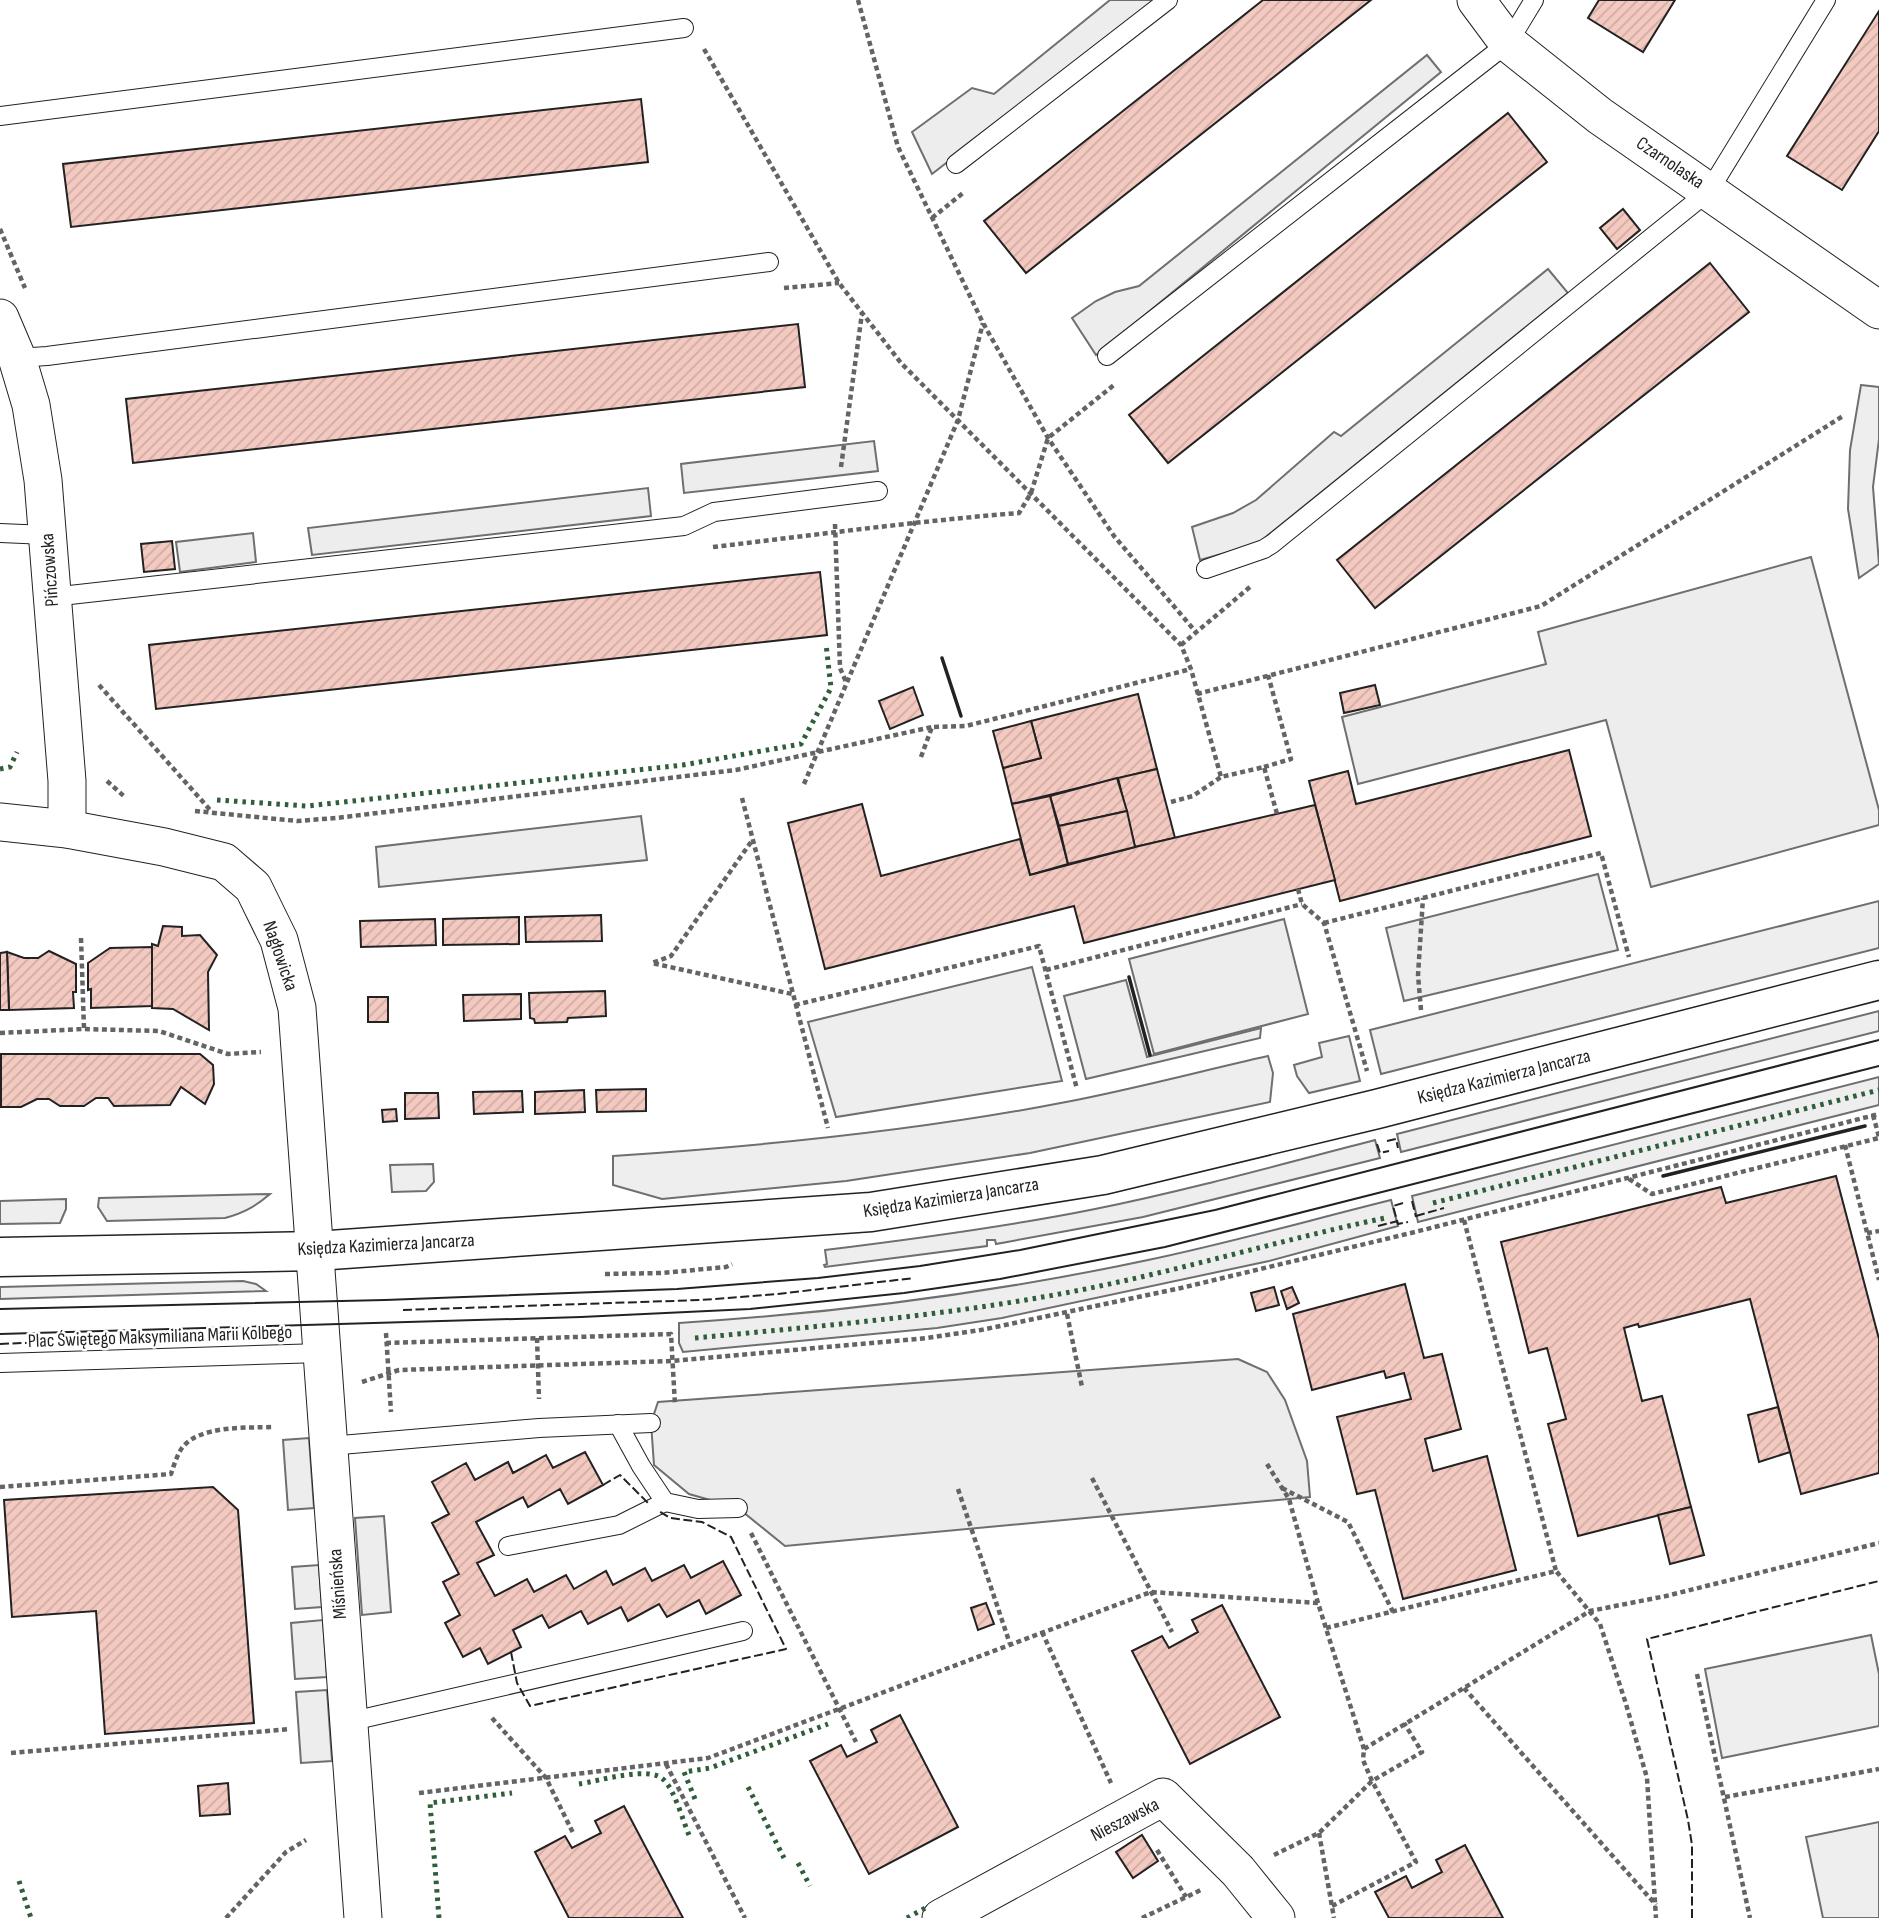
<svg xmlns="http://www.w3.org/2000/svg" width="1879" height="1918" viewBox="0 0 1879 1918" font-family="'Sofia Sans Condensed',sans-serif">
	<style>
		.green { fill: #eee; stroke: #6f6f6f; stroke-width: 2 }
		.parking { fill: #ededed; stroke: #6f6f6f; stroke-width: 2 }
		.building { fill: url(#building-hatch); stroke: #222; stroke-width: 2 }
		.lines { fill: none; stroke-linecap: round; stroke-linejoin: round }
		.service-casing { stroke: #222; stroke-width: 20 }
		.minor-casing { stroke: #222; stroke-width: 39 }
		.tertiary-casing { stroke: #222; stroke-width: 41 }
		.path { stroke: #646464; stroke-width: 4.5; stroke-dasharray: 5 3.5; stroke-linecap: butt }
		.service { stroke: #fff; stroke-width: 18 }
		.minor { stroke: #fff; stroke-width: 37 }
		.tertiary { stroke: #fff; stroke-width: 38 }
		.tram { stroke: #222; stroke-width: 2 }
		.hedge { stroke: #2f5e38; stroke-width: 5; stroke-dasharray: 3.5 5; stroke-linecap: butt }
		.fence { stroke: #222; stroke-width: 2; stroke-dasharray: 9 3.5; stroke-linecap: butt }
		.wall { stroke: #222; stroke-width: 3.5 }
		.labels { text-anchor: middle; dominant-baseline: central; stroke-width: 5; stroke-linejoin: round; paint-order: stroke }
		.street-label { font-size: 19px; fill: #222; stroke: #fff }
	</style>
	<defs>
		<pattern id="building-hatch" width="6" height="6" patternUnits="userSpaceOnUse" patternTransform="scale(1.75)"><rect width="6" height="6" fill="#f3c9c0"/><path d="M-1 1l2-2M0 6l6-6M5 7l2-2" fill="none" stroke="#d0aca5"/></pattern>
	</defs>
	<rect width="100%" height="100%" fill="#fff"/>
	<g class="green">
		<path d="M1861,385L1879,387V439L1873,487L1879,564L1859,578L1848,509L1850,450Z"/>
		<path d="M1598,874L1618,950L1404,1001L1386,928Z"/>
		<path d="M1879,901V948L1381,1074L1370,1030Z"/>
		<path d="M1032,967L1062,1081L836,1117L808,1022Z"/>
		<path d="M1126,980L1147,1057L1261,1028L1260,1038L1086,1079L1064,996Z"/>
		<path d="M1879,1011V1031L1401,1152L1397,1134Z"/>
		<path d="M1349,1036L1360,1081L1309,1093L1297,1076L1294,1065L1322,1057L1319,1043Z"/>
		<path d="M1268,1056L1273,1073L1270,1102L1030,1153L846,1181L662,1199L613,1185V1156C765,1146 917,1131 1066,1102C1134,1089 1201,1071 1268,1056Z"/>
		<path d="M1879,1077V1105L1418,1222L1412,1196Z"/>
		<path d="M1375,1140L1380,1158L1143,1217L996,1244L995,1240H987V1246L825,1267L824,1265L827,1264L825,1250C915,1239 1006,1227 1095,1209C1189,1190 1282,1164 1375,1140Z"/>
		<path d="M433,1164L434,1182L426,1191L392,1192L390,1165Z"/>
		<path d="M270,1194C256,1206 244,1213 225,1218L107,1221L98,1207L99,1198Z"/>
		<path d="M66,1199V1209L60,1223L0,1224V1201Z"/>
		<path d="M1391,1200L1398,1226L1269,1261L1002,1318L937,1328L683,1352L679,1343V1323C837,1313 993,1293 1148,1260C1230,1243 1310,1220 1391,1200Z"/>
		<path d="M243,1281L256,1284L266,1291L0,1299V1287Z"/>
		<path d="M1871,1635L1879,1674V1726L1722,1758L1705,1669Z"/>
		<path d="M1879,1822V1918H1823L1806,1837Z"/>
	</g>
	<g class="parking">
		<path d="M1110,0H1156L932,174L912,132L972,88L994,94Z"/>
		<path d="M1427,55L1441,72L1096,355L1072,318L1096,301L1115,292L1139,286Z"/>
		<path d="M1548,269L1568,293L1257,544L1200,560L1192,527L1233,513L1256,500L1334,432L1341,436Z"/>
		<path d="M874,441L878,471L684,493L681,464Z"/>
		<path d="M648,488L651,516L312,555L308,528Z"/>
		<path d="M253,533L256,562L180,572L176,542Z"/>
		<path d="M1811,557L1879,810V825L1651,887L1606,720L1358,784L1342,717L1546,664L1538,632Z"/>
		<path d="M641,816L647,860L379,887L376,847Z"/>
		<path d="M1284,919L1308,1014L1154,1054L1129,959Z"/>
		<path d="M1238,1359L1267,1372L1285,1400L1307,1461L1310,1497L785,1546L738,1508L689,1494L654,1465L651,1423L658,1402Z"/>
		<path d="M309,1438L314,1508L288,1510L283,1440Z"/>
		<path d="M384,1516L391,1612L362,1615L355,1518Z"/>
		<path d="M319,1565L322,1607L295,1609L292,1567Z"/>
		<path d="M323,1620L327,1677L295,1679L291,1623Z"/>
		<path d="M327,1690L332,1761L301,1763L296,1692Z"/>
	</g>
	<g class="building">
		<path d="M1263,0H1371L1026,273L984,221Z"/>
		<path d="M1599,0H1675L1643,52L1588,18Z"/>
		<path d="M1879,11V131L1842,190L1787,156Z"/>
		<path d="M641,99L648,162L71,227L63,164Z"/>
		<path d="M1508,113L1547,162L1168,463L1129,415Z"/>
		<path d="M1623,209L1640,230L1617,249L1600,228Z"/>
		<path d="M1710,263L1749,312L1375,608L1337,560Z"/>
		<path d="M798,324L805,387L133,463L126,399Z"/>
		<path d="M172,541L175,569L144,572L141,544Z"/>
		<path d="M820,572L827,635L156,709L149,645Z"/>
		<path d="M1375,685L1380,705L1344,713L1340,693Z"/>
		<path d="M913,687L923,715L890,729L879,701Z"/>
		<path d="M1138,694L1157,769L1012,804L1003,768L1041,758L1031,721Z"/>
		<path d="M1031,721L1041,758L1003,768L993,731Z"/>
		<path d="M1569,750L1591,836L1340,901L1309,781L1348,771L1356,804Z"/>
		<path d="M1157,769L1175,838L1135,847L1118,778Z"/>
		<path d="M1117,778L1127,811L1059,826L1050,796Z"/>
		<path d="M1050,796L1068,864L1030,875L1012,804Z"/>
		<path d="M862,804L881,876L1020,839L1030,875L1135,847L1315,805L1335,880L1084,943L1074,906L825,969L788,823Z"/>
		<path d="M1127,811L1135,847L1068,864L1059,826Z"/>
		<path d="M601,915L602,941L526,942L525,917Z"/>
		<path d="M519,917V944L443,945V919Z"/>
		<path d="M435,919L436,945L361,947L360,921Z"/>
		<path d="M163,926L182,927V936L200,935L217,955L208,972L209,1030L173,1009L152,1008V944L158,946Z"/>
		<path d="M152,947V1006L91,1008V989L88,990V963L110,948Z"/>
		<path d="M49,951L76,964V992H73L74,1008L9,1010L7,952L24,958H38Z"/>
		<path d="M7,952L9,1010H0V953Z"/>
		<path d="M605,991L606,1016L568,1018L567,1022L535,1023L534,1019L530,1018L529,993Z"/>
		<path d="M521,994V1019L464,1021L463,995Z"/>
		<rect x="368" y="997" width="20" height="25"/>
		<path d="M1,1054H200L213,1065L214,1084L205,1104L181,1087L170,1105L114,1106L108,1098H96L84,1106H60L49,1099H37L21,1107H1Z"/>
		<path d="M646,1089V1111L597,1112L596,1090Z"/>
		<path d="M584,1090L585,1112L535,1114V1092Z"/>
		<path d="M522,1091L523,1112L474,1114L473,1092Z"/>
		<path d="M405,1093H438L439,1118L405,1119Z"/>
		<path d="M396,1109L397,1121L383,1122L382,1110Z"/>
		<path d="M1836,1176L1879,1339V1473L1801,1494L1750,1299L1639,1327L1638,1324L1624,1328L1642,1401L1662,1396L1691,1507L1578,1536L1548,1424L1566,1419L1547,1348L1529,1353L1501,1242L1721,1187L1726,1203Z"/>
		<path d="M1405,1284L1424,1358L1442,1354L1461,1429L1425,1439L1433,1471L1487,1456L1516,1570L1403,1599L1375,1490L1357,1494L1337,1417L1411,1399L1404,1373L1386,1378L1384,1371L1312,1390L1293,1314Z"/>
		<path d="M1274,1287L1279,1305L1256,1311L1251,1293Z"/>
		<path d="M1292,1287L1299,1303L1287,1309L1281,1291Z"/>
		<path d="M1778,1407L1790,1452L1759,1462L1748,1415Z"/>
		<path d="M585,1452L603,1485L568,1504L560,1489L528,1507L523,1497L476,1522L494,1555L477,1563L495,1596L527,1579L534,1592L566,1575L574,1589L606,1571L613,1585L645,1568L652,1581L684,1565L691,1578L723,1561L741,1595L706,1614L699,1600L667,1617L659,1604L628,1621L621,1607L588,1624L581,1611L549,1628L542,1615L513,1630L521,1647L488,1664L480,1648L463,1657L445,1623L460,1615L443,1582L459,1574L432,1523L449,1514L432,1482L466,1463L475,1480L508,1462L513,1473L546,1455L553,1468Z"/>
		<path d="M213,1487L238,1510L254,1723L105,1734L96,1611L12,1617L4,1500Z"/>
		<path d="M1691,1507L1704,1555L1670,1564L1658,1515Z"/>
		<path d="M986,1603L994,1624L978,1630L971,1608Z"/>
		<path d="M1222,1605L1280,1717L1190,1764L1132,1651L1162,1636L1169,1648L1198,1632L1192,1620Z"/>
		<path d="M900,1715L958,1827L869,1874L810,1761L841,1745L847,1757L877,1742L871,1730Z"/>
		<path d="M228,1783L230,1814L200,1816L198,1786Z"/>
		<path d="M624,1806L683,1918H569L535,1852L565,1836L572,1848L601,1833L595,1821Z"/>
		<path d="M1142,1835L1158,1861L1133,1878L1116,1852Z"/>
		<path d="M1465,1845L1503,1918H1389L1375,1892L1406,1876L1412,1888L1442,1872L1436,1860Z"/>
	</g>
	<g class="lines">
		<g class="service-casing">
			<g id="service">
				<path d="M0,116L684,28"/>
				<path d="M956,164L1168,0"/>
				<path d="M1107,356L1508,43L1534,0"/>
				<path d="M17,358L47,356L769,262"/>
				<path d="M0,533L47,535"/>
				<path d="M1206,569L1264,549L1272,544L1709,191L1826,0"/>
				<path d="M52,597L684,526L714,512L878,491"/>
				<path d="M0,1363L322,1353"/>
				<path d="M618,1424L641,1466L665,1502L698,1509L738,1508"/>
				<path d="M329,1446L539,1428L651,1423"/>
				<path d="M508,1546L619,1525L665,1502"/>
				<path d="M348,1722L743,1631"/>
			</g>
		</g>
		<g class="minor-casing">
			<g id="minor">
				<path d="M1476,0L1508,43L1600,116L1879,310"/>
				<path d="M0,318L17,358L31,405L43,480L67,781V829"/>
				<path d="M0,822L67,829L164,847L224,862L253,887L279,940L297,1008L363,1918"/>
				<path d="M941,1918L1163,1797L1238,1871L1276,1918"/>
			</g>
		</g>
		<g class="tertiary-casing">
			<path id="tertiary" d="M0,1257L316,1251L871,1212L1103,1175L1377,1109L1879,980"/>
		</g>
		<g class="path">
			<path d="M858,0L898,147L983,323L1048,438L1114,536L1195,631"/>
			<path d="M704,49L839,283L901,363L1181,645L1191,669L1221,777L1264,767L1277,814"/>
			<path d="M932,218L963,193"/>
			<path d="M0,229L25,288"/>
			<path d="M784,288L839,283"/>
			<path d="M841,467L862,313"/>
			<path d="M835,524L840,668L846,682"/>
			<path d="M713,547C815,535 917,521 1019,513L1031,493L1048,438L1114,385"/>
			<path d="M1181,645L1250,587"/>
			<path d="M99,685L212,812"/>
			<path d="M1197,694L1541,606L1843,416"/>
			<path d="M921,757L932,727L966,726L1191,669"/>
			<path d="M1264,767L1291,759L1268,675"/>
			<path d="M107,781L126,798"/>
			<path d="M804,784L958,420L983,323"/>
			<path d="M742,798L828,1128"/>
			<path d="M1171,802L1193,796L1221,777"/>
			<path d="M195,811L297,821L336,818L736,770L932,727"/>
			<path d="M751,842L671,956L652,963L792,994"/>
			<path d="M1298,889L1302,904L1324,923L1367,1071"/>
			<path d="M1324,923L1601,853L1629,957"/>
			<path d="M81,938L84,1029"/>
			<path d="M1046,970L1302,904"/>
			<path d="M795,1005L1039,946L1077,1089"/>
			<path d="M1421,1010L1418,975L1423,898"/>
			<path d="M0,1033L84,1029L159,1031L228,1054L261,1052"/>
			<path d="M1873,1115L1879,1137"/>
			<path d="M1845,1145L1879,1280"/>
			<path d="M1629,1179L1652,1194L1879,1138"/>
			<path d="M1464,1220L1556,1571"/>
			<path d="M1867,1233L1879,1231"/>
			<path d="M605,1274L662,1273L726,1267L732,1264"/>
			<path d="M1067,1314L1082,1387"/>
			<path d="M386,1333L391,1412"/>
			<path d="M537,1338L539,1399"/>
			<path d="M386,1343L671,1334L675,1405"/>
			<path d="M362,1382L399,1370L672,1361L927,1338L981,1330L1181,1288L1415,1232L1879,1114"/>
			<path d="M1267,1464L1289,1499L1318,1603L1364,1749"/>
			<path d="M1092,1478L1172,1632"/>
			<path d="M0,1487L171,1474C174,1465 177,1455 182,1448C199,1425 247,1428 273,1427"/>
			<path d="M1282,1488L1348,1522L1393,1612"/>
			<path d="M958,1489L1010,1644"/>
			<path d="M751,1533L856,1742"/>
			<path d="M1326,1628L1556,1571L1600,1624L1626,1704L1647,1778L1656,1918"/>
			<path d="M1042,1632L1111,1783"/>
			<path d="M1697,1674L1750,1918"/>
			<path d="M1464,1688L1656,1905"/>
			<path d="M492,1718L546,1778L574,1835"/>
			<path d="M11,1753L290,1729"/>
			<path d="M666,1764L745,1918"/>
			<path d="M419,1793L708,1758L1151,1592L1318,1603"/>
			<path d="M1725,1797L1879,1769"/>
			<path d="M1319,1833L1334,1918"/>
			<path d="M1157,1850L1186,1897"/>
			<path d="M1274,1855L1319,1833L1372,1781L1422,1752L1404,1723"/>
			<path d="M1332,1906L1416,1862L1372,1781L1363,1760L1364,1749L1590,1611L1666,1596L1879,1543"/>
			<path d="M226,1918L286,1852L306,1840"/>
			<path d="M1142,1918L1203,1889"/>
		</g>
		<use href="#service" class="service"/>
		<use href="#minor" class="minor"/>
		<use href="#tertiary" class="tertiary"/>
		<g class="tram">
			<path d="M0,1309L385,1300L677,1289L818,1278L920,1266L1020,1250L1215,1210L1879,1040"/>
			<path d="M0,1334L581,1317L750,1309L904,1293L1000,1279L1165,1247L1879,1066"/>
		</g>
		<g class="hedge">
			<path d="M0,769L10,767L17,752"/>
			<path d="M217,800L307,806L683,765L801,744L831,688L826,644"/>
			<path d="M1433,1203L1879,1090"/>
			<path d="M695,1338C831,1325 967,1314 1100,1286C1196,1266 1289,1238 1385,1218"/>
			<path d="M579,1784C599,1781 650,1765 664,1780C675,1791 683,1821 689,1835"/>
			<path d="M748,1787L784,1858"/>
			<path d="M695,1799L684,1772L710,1768L828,1724"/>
			<path d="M798,1863L810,1886"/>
			<path d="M19,1881L31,1918"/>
			<path d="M439,1918L430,1803L512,1793"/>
			<path d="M907,1918L929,1906"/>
		</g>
		<g class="fence">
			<path d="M1387,1141L1396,1139L1398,1148"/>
			<path d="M1377,1144L1380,1153L1389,1151"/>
			<path d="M1412,1201L1416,1217"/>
			<path d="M1403,1203L1393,1206L1398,1224L1408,1222"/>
			<path d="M1416,1216L1444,1208"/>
			<path d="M1378,1226L1398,1221"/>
			<path d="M403,1310L701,1300L778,1294L914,1278"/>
			<path d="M0,1344L45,1342"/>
			<path d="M603,1485L620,1475L650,1505"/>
			<path d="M511,1652L517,1683L530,1706L786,1649L731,1537L702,1522L670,1518L659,1511"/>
			<path d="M1692,1918V1845L1688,1820L1647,1639L1879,1581"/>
		</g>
		<g class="wall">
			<path d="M942,658L961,716"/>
			<path d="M1129,977L1150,1055"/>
			<path d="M1663,1176L1865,1126"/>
		</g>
	</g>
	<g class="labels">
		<g class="street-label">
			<text transform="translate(1670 163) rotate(34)">Czarnolaska</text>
			<text transform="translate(50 570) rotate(-94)">Pińczowska</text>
			<text transform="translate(280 956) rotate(71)">Nagłowicka</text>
			<text transform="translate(1504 1077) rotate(-14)">Księdza Kazimierza Jancarza</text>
			<text transform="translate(951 1198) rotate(-9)">Księdza Kazimierza Jancarza</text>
			<text transform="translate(386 1245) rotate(-3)">Księdza Kazimierza Jancarza</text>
			<text transform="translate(160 1337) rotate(-2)">Plac Świętego Maksymiliana Marii Kolbego</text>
			<text transform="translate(338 1584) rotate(-94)">Miśnieńska</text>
			<text transform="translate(1125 1820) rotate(-27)">Nieszawska</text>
		</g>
	</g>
</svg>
